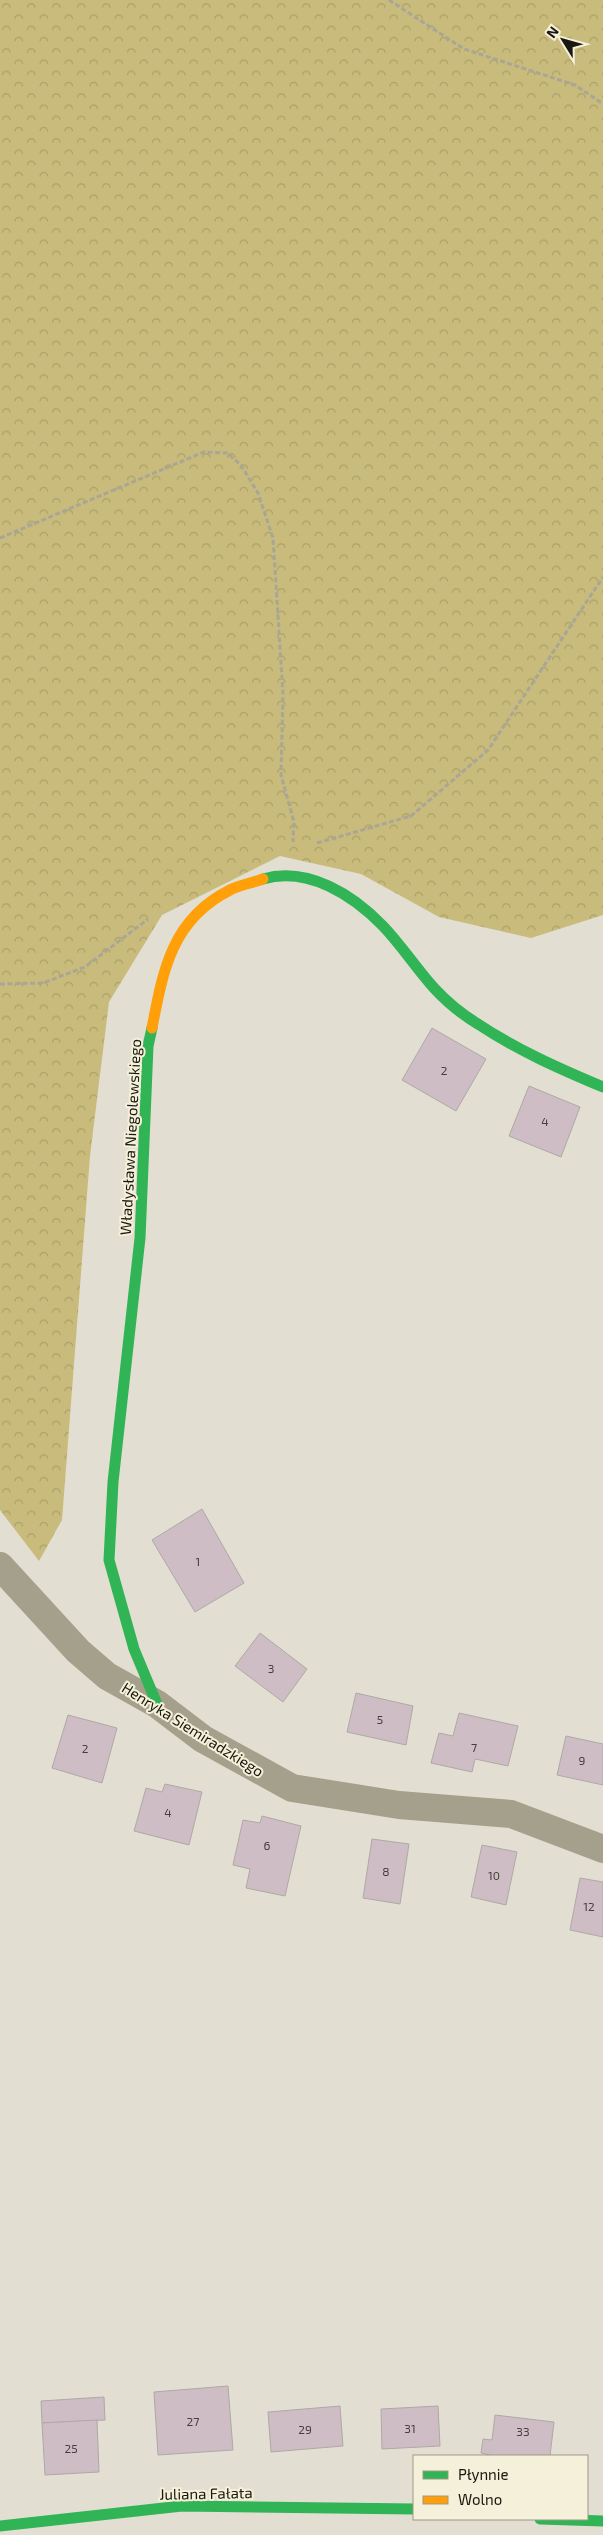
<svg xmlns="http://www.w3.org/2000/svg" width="603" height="2535" viewBox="0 0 603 2535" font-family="'Exo 2',sans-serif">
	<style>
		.forest { fill: url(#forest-crowns) }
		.building { fill: #cebdc4; stroke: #aea9a6 }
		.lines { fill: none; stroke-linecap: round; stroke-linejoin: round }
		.path { stroke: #aaa697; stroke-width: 3; stroke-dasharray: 5 2.5; stroke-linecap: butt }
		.street { stroke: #a5a08c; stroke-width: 28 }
		.fast { stroke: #30b455; stroke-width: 11 }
		.slow { stroke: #ff9f0a; stroke-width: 11 }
		.labels { text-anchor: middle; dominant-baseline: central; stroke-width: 4; stroke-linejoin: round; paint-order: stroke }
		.number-label { font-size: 12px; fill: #46403c }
		.street-label { font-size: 15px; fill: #19170f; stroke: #f5f0d9 }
	</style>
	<defs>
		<pattern id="forest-crowns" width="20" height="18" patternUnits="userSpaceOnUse" patternTransform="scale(1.25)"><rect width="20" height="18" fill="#c8bb7b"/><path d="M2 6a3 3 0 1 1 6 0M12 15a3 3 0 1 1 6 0" fill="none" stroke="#aba069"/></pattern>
	</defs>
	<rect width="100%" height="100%" fill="#e2dfd2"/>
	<path class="forest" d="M0,0H603V915L531,938L439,917L361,874L280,856L162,915L109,1002L90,1156L62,1520L39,1561L0,1510Z"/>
	<g class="building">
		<path d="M432,1028L486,1059L456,1111L402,1080Z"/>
		<path d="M529,1086L580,1107L561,1157L509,1136Z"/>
		<path d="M202,1509L244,1583L195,1612L152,1540Z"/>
		<path d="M260,1633L307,1669L283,1702L235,1666Z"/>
		<path d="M356,1693L413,1706L406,1745L347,1732Z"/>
		<path d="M459,1713L518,1726L508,1766L475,1759L472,1772L431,1763L439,1733L453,1736Z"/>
		<path d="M68,1715L117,1728L102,1783L52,1768Z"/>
		<path d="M566,1736L603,1744V1785L557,1775Z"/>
		<path d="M165,1784L202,1792L189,1845L134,1831L146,1788L162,1792Z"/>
		<path d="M262,1816L301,1826L285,1896L246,1888L250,1869L233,1865L243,1820L260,1823Z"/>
		<path d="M372,1839L409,1844L400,1904L363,1898Z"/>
		<path d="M482,1845L517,1852L506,1905L471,1897Z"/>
		<path d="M580,1878L603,1882V1937L570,1930Z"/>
		<path d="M228,2386L233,2450L158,2455L154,2392Z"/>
		<path d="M104,2397L105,2420L42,2423L41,2401Z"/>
		<path d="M340,2406L343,2446L271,2452L268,2412Z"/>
		<path d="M438,2406L440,2446L382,2449L381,2409Z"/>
		<path d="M495,2415L554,2422L550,2456H494L481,2453L483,2439L492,2440Z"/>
		<path d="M97,2420L99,2472L45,2475L42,2423Z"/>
	</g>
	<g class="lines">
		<g class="path">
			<path d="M389,0L464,49L575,85L603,104"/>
			<path d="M0,538L204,452L227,453L241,465L258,493L273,538L283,694L281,775L294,822L293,842"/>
			<path d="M317,843L411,816L488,750L603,577"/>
			<path d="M0,984L43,983L85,967L148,919"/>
		</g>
		<path class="street" d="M0,1566L78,1651L107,1676L157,1704L203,1739L292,1788L399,1805L511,1814L603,1849"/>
		<g class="fast">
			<path d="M263,879C308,866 353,895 383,926C402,946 416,968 434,988C446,1001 463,1015 478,1024C517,1050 560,1069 603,1087"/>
			<path d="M152,1028L148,1046L140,1238L113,1482L109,1560L134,1649L157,1704"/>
			<path d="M540,2519L603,2521"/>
			<path d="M0,2526L182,2506L414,2509"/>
		</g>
		<path class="slow" d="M152,1028C163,970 172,919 230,890C240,885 252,883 263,879"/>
	</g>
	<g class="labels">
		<g class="number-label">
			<text x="444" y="1070">2</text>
			<text x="545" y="1121">4</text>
			<text x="198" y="1561">1</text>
			<text x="271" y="1668">3</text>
			<text x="380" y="1719">5</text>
			<text x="474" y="1747">7</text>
			<text x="85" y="1748">2</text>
			<text x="582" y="1760">9</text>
			<text x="168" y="1812">4</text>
			<text x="267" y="1845">6</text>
			<text x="386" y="1871">8</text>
			<text x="494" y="1875">10</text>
			<text x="589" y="1906">12</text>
			<text x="193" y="2421">27</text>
			<text x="410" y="2428">31</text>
			<text x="305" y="2429">29</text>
			<text x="523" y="2431">33</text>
			<text x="71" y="2448">25</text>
		</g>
		<g class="street-label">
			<text transform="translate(130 1137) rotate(-87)">Władysława Niegolewskiego</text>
			<text transform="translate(193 1729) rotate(32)">Henryka Siemiradzkiego</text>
			<text transform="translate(206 2493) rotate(-1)">Juliana Fałata</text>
		</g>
	</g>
	<rect x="413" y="2455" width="175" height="65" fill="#f5f0d9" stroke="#9d9988"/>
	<rect x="423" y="2471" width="25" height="8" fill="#30b455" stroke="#9d9988"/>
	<text x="458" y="2480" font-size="15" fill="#19170f">Płynnie</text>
	<rect x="423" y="2496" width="25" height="8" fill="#ff9f0a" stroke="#9d9988"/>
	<text x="458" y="2505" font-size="15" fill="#19170f">Wolno</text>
	<g transform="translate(563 40) rotate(307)" stroke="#f5f0d9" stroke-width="4" paint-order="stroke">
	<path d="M0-4L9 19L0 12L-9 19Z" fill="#19170f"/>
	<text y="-8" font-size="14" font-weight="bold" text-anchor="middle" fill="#19170f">N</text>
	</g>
</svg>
